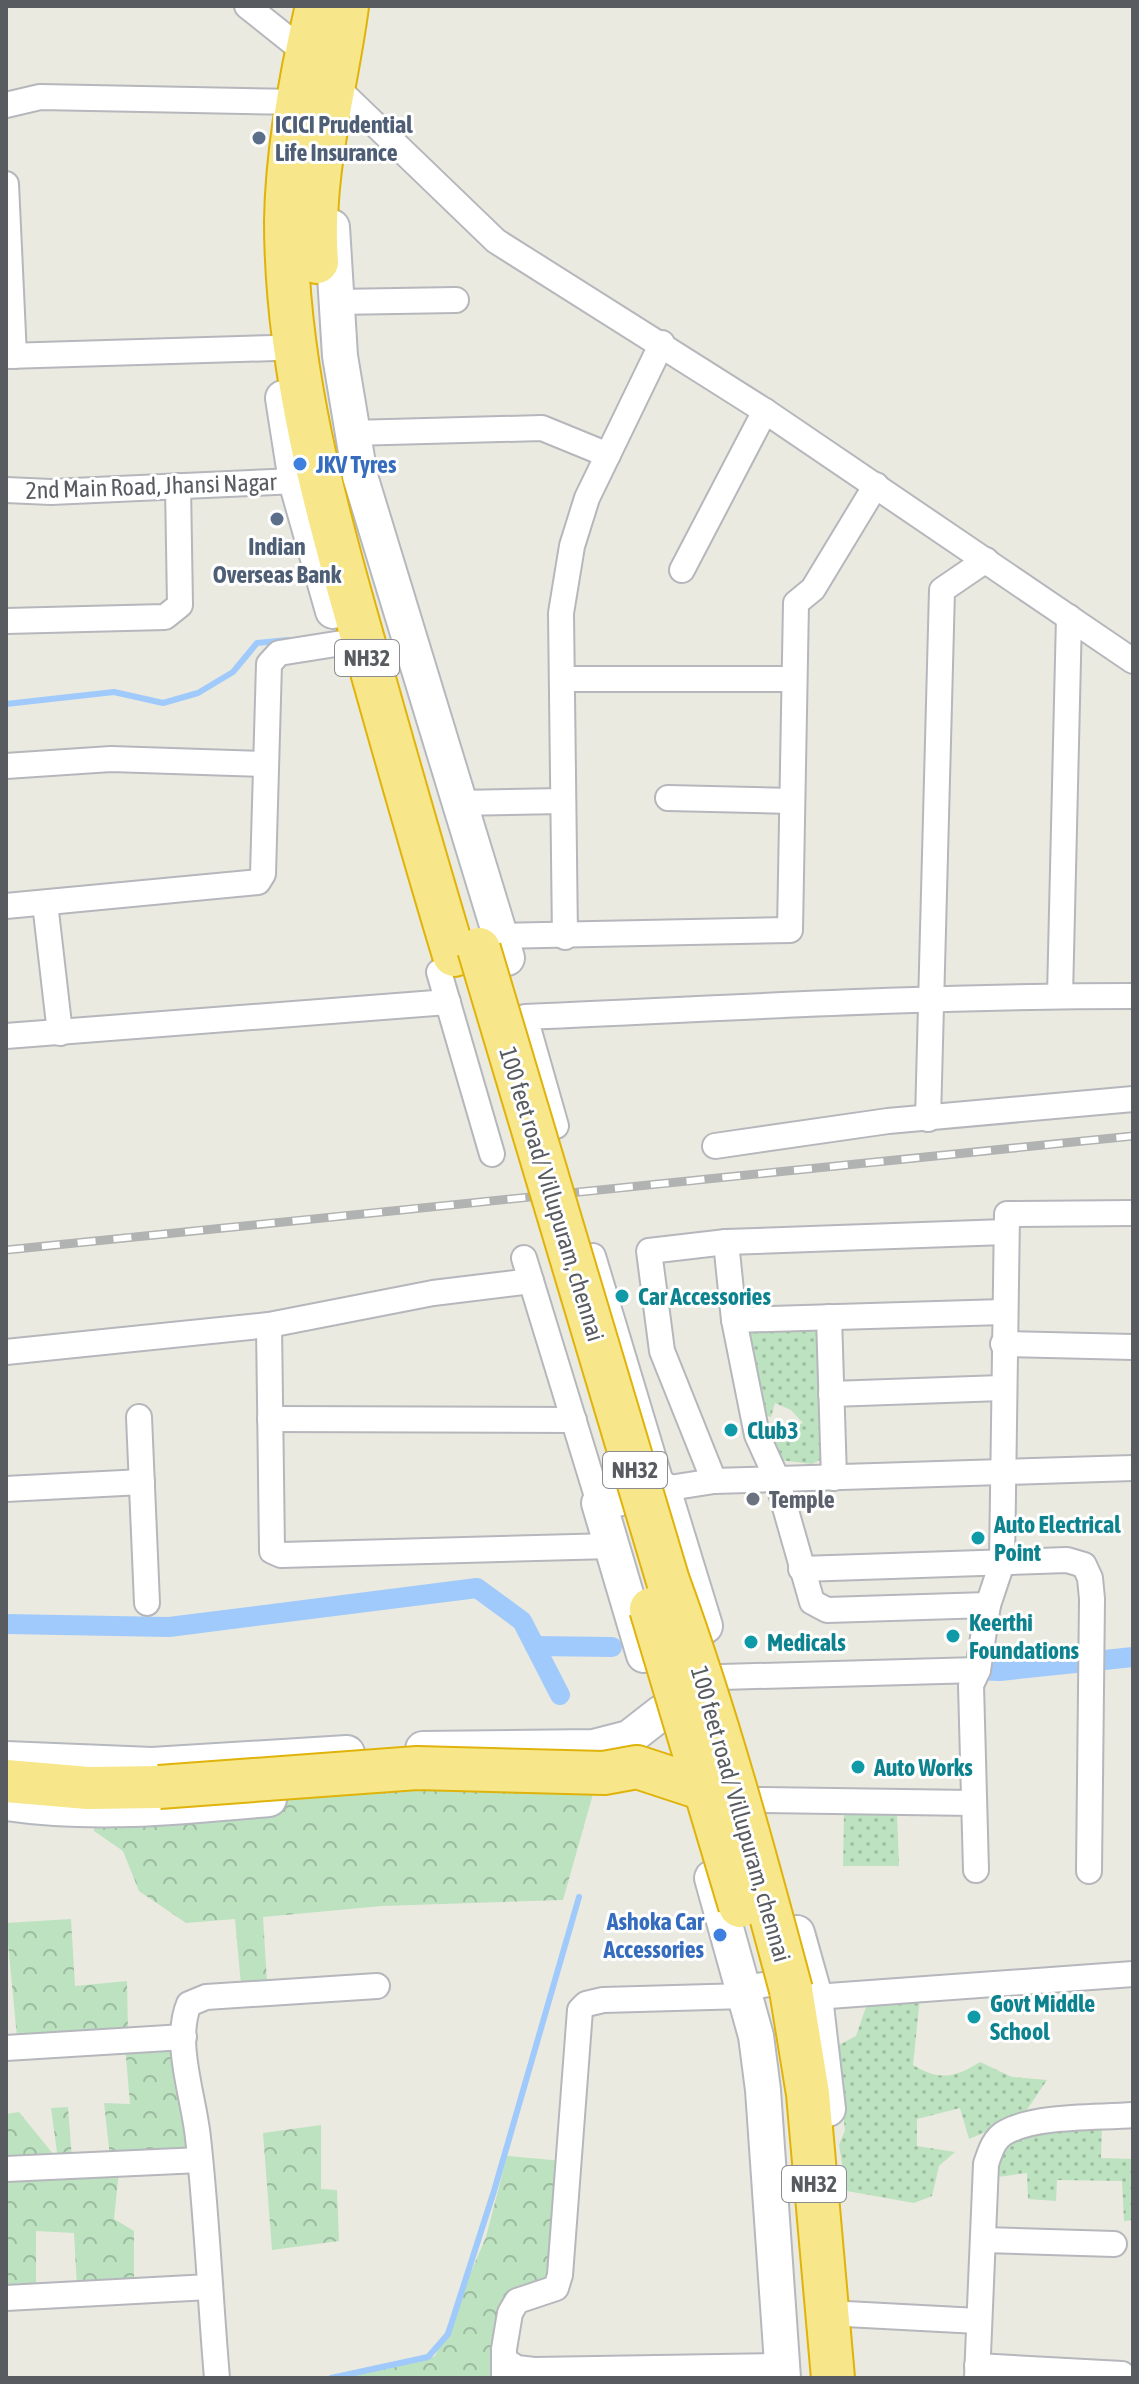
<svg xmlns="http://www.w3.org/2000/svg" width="1139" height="2384" viewBox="0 0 1139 2384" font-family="'Asap Condensed',sans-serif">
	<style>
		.grass { fill: url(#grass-dots) }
		.forest { fill: url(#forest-crowns) }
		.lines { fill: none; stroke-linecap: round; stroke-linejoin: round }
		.stream { stroke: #a0cafb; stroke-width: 6 }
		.canal { stroke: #a0cafb; stroke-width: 20 }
		.street-casing { stroke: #b5b7bc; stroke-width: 28 }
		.secondary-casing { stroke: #b5b8be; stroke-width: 38 }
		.highway-casing { stroke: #e0b30a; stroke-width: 46 }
		.street { stroke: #fff; stroke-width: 24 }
		.secondary { stroke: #fff; stroke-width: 34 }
		.highway { stroke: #f7e78a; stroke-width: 42 }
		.rail-casing { stroke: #b1b2b2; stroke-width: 9 }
		.rail { stroke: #fff; stroke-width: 6; stroke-dasharray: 18; stroke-linecap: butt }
		.highway-bridge-casing { stroke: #e0b30a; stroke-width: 46; stroke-linecap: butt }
		.highway-bridge { stroke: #f7e78a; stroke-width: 42 }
		.service-dot { fill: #5c6f8a; stroke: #fff; stroke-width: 3 }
		.shop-dot { fill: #3f7fe0; stroke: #fff; stroke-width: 3 }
		.culture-dot { fill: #0f9aa8; stroke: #fff; stroke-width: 3 }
		.worship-dot { fill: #6b7280; stroke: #fff; stroke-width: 3 }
		.labels { text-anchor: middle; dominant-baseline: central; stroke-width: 6; stroke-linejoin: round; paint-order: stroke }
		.shield { fill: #fff; stroke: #8a8c90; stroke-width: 2 }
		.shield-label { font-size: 22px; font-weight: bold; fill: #585b60 }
		.service-label { font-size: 24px; font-weight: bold; fill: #4e5e75; stroke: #fff; text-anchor: start }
		.shop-label { font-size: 24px; font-weight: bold; fill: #366cbe; stroke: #fff; text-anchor: start }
		.street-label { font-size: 24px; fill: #585b60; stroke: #fff }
		.culture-label { font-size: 24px; font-weight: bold; fill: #0d838f; stroke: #fff; text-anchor: start }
		.worship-label { font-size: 24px; font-weight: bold; fill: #5b616d; stroke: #fff; text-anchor: start }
	</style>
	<defs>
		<pattern id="grass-dots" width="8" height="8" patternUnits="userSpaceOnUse" patternTransform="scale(2)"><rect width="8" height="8" fill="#bce2c0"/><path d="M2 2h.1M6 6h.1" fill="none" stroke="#9cba9f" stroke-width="1.8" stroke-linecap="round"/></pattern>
		<pattern id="forest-crowns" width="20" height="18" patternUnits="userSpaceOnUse" patternTransform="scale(2)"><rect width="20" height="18" fill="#bce2c0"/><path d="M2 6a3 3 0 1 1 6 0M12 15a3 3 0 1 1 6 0" fill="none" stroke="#9cba9f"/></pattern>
	</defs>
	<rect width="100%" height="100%" fill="#ebeae0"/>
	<g class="grass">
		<path d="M823,1323L822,1459L812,1464L779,1460L773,1435L803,1423L791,1410L775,1403L771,1417L762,1415L747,1330Z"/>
		<path d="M844,1814H897L899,1866H843Z"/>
		<path d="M920,1998L913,2065C939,2081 955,2078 980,2062L1012,2077L1047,2080L1022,2117L969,2139L960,2108L917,2119V2146L955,2152L939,2166L932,2196L914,2203L847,2191L839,2145L845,2130L835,2047L856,2036L866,2007L891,1999Z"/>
		<path d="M1102,2126L1101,2158L1133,2159V2220L1124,2221L1122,2181L1057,2180L1056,2201L1028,2199L1027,2173L991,2178L1001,2144L1038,2129Z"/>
	</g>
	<g class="forest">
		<path d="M407,1787L593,1794L563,1900L382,1906L263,1917L267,1982L241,1985L235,1919L186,1923L139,1891L123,1851L94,1831V1815Z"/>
		<path d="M71,1919L75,1986L127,1981L128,2030L18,2047L6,1923Z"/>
		<path d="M184,2040L196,2161L6,2169V2114L19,2112L58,2160L51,2108L68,2107L72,2159L110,2157L104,2103L130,2104L125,2046Z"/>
		<path d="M321,2125V2189L337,2190L339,2241L272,2250L263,2133Z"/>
		<path d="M507,2156L563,2161L560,2275L517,2301L504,2378H337L435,2356L486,2237Z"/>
		<path d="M119,2171L114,2219L134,2231V2286L77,2288L74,2233L36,2231V2293H6V2179Z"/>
	</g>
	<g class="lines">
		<g class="stream">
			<path d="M6,704L114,692L163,703L198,693L233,672L257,643L288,640"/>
			<path d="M331,2378L428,2357L448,2334L494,2191L579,1897"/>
		</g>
		<g class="canal">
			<path d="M6,1624L169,1627L477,1588L522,1621L560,1695"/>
			<path d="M535,1646L612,1647"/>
			<path d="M965,1670L1000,1671L1133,1657"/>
		</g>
		<g class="street-casing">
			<g id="street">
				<path d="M247,6L306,53"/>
				<path d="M332,83L496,241L765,411L1133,661"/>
				<path d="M6,105L40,97L299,102"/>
				<path d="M6,184L14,356"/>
				<path d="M336,302L456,300"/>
				<path d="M6,356L275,348"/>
				<path d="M351,433L542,428L608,455"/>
				<path d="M6,490L51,492L296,481"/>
				<path d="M682,570L765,411"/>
				<path d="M6,621L165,617L180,605L178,486"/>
				<path d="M562,679H794"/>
				<path d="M6,766L111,759L265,764"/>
				<path d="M668,798L792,801"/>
				<path d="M457,803L563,801"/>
				<path d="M45,903L60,1033"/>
				<path d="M6,906L258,882L263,874L269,664L279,653L342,643"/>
				<path d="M498,936L790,930L796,603L813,589L876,485"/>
				<path d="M565,937L561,613L572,546L587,498L662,343"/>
				<path d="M439,972L492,1154"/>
				<path d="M1060,996L1069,617"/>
				<path d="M6,1036L448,1002"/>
				<path d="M928,1119L942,590L986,560"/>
				<path d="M556,1126L525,1017C727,1008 930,996 1133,996"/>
				<path d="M715,1146L888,1121L1133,1099"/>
				<path d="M726,1242L734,1320L757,1435L777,1479L812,1602L827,1610L988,1605"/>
				<path d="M593,1256L663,1489L714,1481L1133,1468"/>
				<path d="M524,1258L599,1503"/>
				<path d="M829,1317L834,1478"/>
				<path d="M734,1320L1003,1312"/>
				<path d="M269,1325L272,1551L281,1555L612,1546"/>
				<path d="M1003,1344L1133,1347"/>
				<path d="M6,1352L269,1325L433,1293L531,1281"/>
				<path d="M831,1394L1002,1388"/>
				<path d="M139,1417L147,1603"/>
				<path d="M270,1419L574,1420"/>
				<path d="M714,1481L662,1351L649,1251L726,1242L1005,1232"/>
				<path d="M6,1489L142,1482"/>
				<path d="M801,1569L1067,1560L1084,1565L1090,1578L1092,1599L1089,1871"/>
				<path d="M721,1677L978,1670"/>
				<path d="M759,1800L974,1803"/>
				<path d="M976,1870L971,1685L978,1670L988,1605L1002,1563L1007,1214L1133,1213"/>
				<path d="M744,1988L801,1979"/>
				<path d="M815,1997L1133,1974"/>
				<path d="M6,2048L184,2037"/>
				<path d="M6,2169L200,2160"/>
				<path d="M983,2240L1114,2244"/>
				<path d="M6,2298L209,2287"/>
				<path d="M846,2314L978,2321"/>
				<path d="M506,2361L517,2368L534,2370L783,2366"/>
				<path d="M977,2366L1122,2374"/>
				<path d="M217,2378C210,2298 207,2217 198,2138C194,2097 173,2042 189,2004L206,1997L377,1986"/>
				<path d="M504,2378V2349L510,2313L517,2301L556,2288L560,2275L580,2010L586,2004L603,2000L746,1996"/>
				<path d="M977,2378L986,2164C990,2152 994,2138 1006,2132C1037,2115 1097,2118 1133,2115"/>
			</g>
		</g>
		<g class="secondary-casing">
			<g id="secondary">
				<path d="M332,227L340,356L360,476L507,958"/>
				<path d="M283,398L296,481L333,611"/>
				<path d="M644,1655L599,1503L663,1489L705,1626"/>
				<path d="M423,1749L594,1747L629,1738L661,1713"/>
				<path d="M6,1759L152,1765L347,1753"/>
				<path d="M6,1803C94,1816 181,1807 269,1799"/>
				<path d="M712,1878L756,2036L763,2090L783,2378"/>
				<path d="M797,1933L815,1997L828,2109"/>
			</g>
		</g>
		<g class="highway-casing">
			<g id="highway">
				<path d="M317,6C301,75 287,150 286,221C286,367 325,508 365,647C394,750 423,853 454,955"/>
				<path d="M317,262C310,175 336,91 347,6"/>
				<path d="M6,1781L88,1788L159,1787"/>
				<path d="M791,1990L808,2094L833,2378"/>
			</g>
		</g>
		<use href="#street" class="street"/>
		<use href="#secondary" class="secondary"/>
		<use href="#highway" class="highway"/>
		<g class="rail-casing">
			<path id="rail" d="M6,1250L1133,1136"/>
		</g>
		<use href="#rail" class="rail"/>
		<g class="highway-bridge-casing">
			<g id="highway-bridge">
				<path d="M479,949L668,1581C717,1715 754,1852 791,1990"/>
				<path d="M651,1609L740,1906"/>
				<path d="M159,1787L417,1768L604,1773L637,1767L704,1789"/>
			</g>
		</g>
		<use href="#highway-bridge" class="highway-bridge"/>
	</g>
	<g class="service-dot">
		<circle cx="259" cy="138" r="8"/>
		<circle cx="277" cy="519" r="8"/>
	</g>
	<g class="shop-dot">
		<circle cx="300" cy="464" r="8"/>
		<circle cx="720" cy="1935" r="8"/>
	</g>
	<g class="culture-dot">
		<circle cx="622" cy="1296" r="8"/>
		<circle cx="731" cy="1430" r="8"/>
		<circle cx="978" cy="1538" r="8"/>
		<circle cx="953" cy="1636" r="8"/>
		<circle cx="751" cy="1642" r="8"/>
		<circle cx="858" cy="1767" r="8"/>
		<circle cx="974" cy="2017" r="8"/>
	</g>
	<circle class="worship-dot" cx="753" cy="1499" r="8"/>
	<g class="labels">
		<g class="shield">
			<rect x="335" y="640" width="64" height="36" rx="6"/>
			<rect x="603" y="1452" width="64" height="36" rx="6"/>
			<rect x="782" y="2166" width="64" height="36" rx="6"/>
		</g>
		<g class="shield-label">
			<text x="367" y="658">NH32</text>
			<text x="635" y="1470">NH32</text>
			<text x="814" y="2184">NH32</text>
		</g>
		<g class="service-label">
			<text x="275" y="124">ICICI Prudential<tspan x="275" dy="28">Life Insurance</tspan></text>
			<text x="277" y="546" text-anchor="middle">Indian<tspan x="277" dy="28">Overseas Bank</tspan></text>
		</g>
		<g class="shop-label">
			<text x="316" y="464">JKV Tyres</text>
			<text x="704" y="1921" text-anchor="end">Ashoka Car<tspan x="704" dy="28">Accessories</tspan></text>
		</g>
		<g class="street-label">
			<text transform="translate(151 486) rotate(-2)">2nd Main Road, Jhansi Nagar</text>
			<text transform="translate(552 1194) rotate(73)">100 feet road/ Villupuram, chennai</text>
			<text transform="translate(741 1814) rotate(74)">100 feet road/ Villupuram, chennai</text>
		</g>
		<g class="culture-label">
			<text x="638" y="1296">Car Accessories</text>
			<text x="747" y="1430">Club3</text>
			<text x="994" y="1524">Auto Electrical<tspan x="994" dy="28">Point</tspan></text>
			<text x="969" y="1622">Keerthi<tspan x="969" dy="28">Foundations</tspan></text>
			<text x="767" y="1642">Medicals</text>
			<text x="874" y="1767">Auto Works</text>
			<text x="990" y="2003">Govt Middle<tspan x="990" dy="28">School</tspan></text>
		</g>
		<g class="worship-label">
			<text x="769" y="1499">Temple</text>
		</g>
	</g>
	<rect width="1139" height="2384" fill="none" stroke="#585b60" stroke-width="16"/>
</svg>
